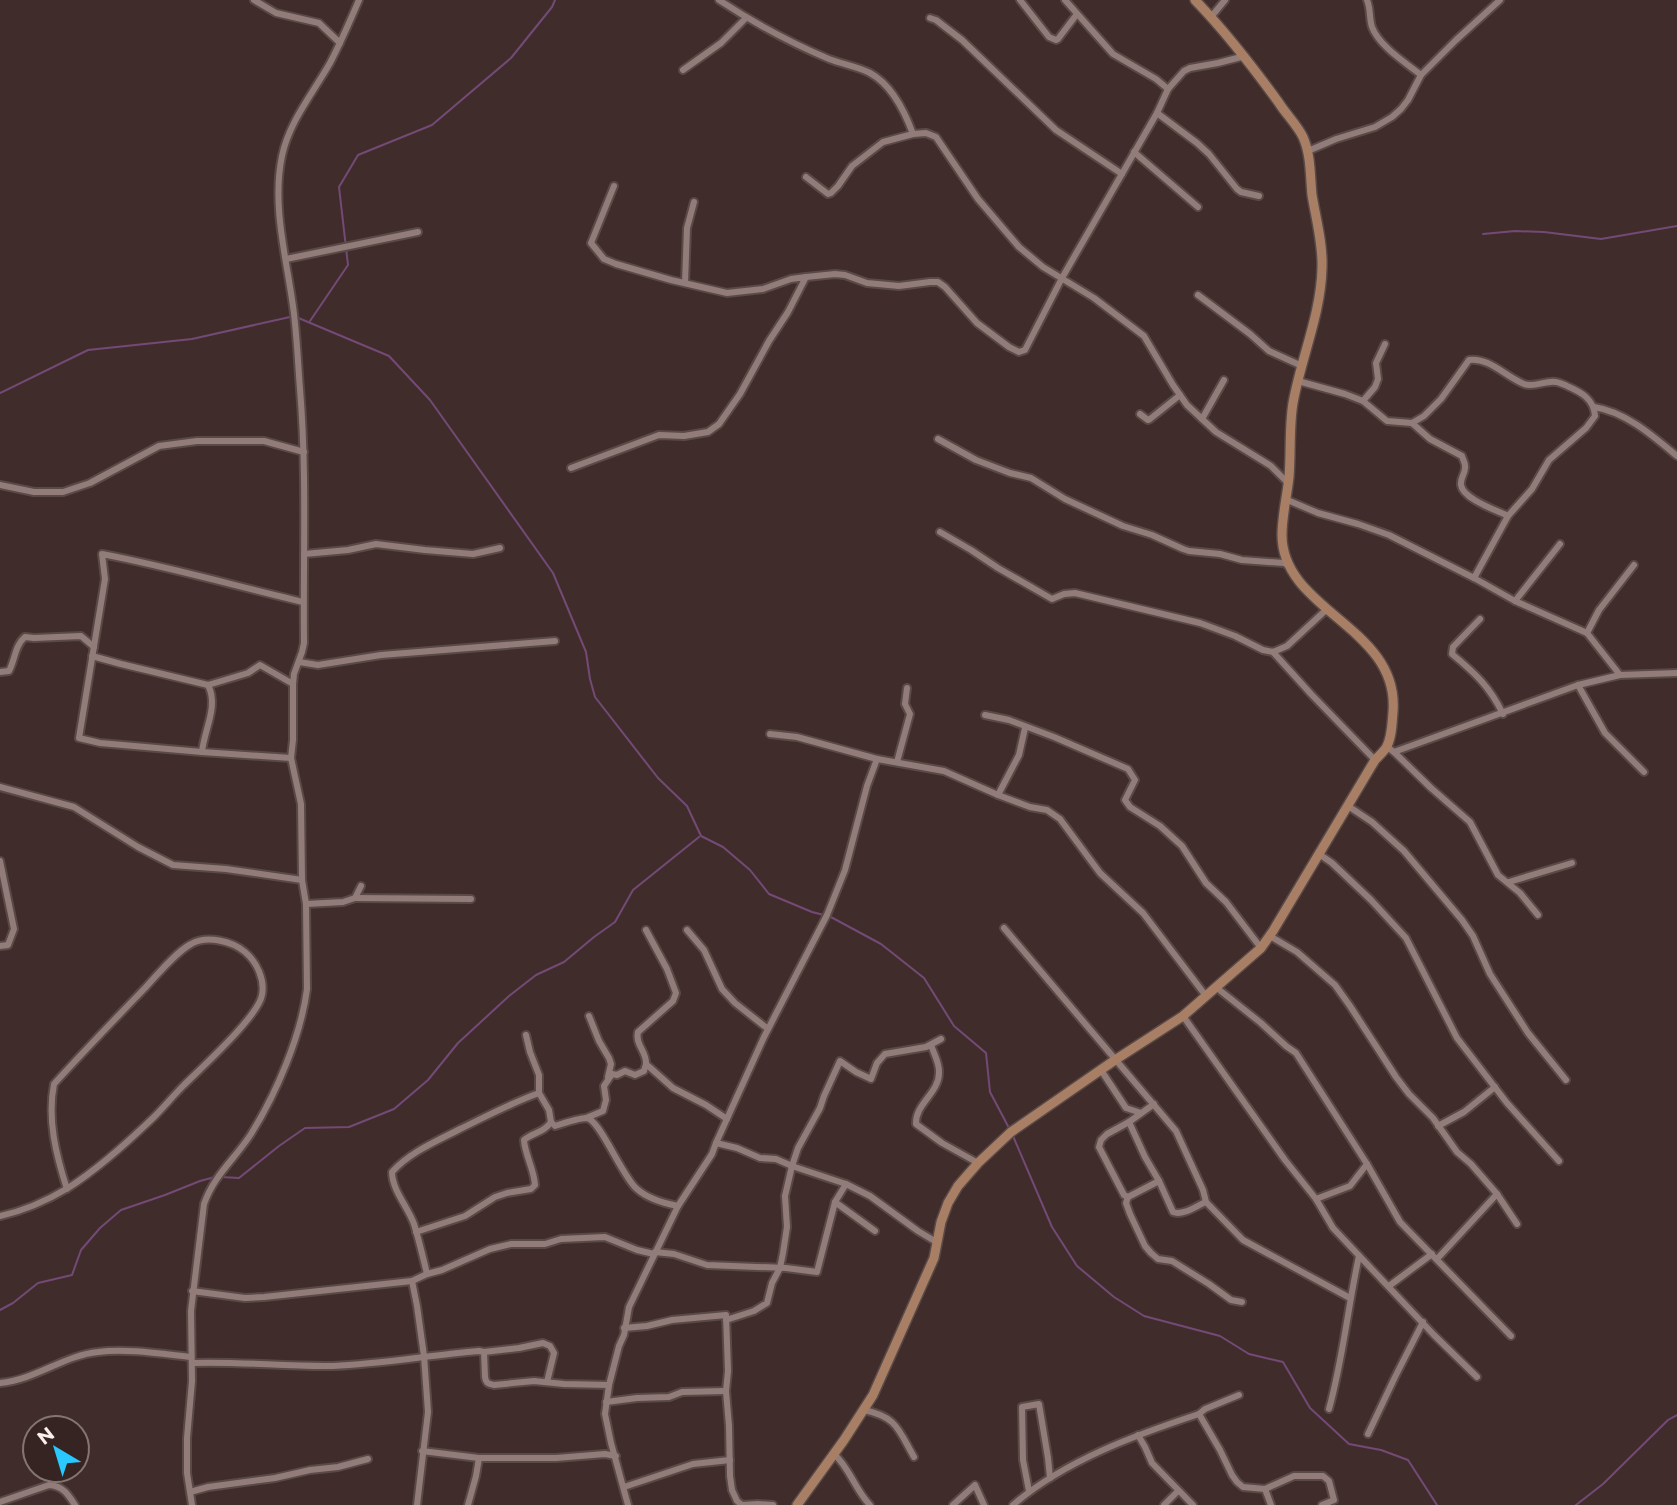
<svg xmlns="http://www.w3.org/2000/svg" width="1677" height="1505" viewBox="0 0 1677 1505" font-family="Montserrat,sans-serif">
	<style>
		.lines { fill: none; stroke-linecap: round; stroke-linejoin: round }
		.stream { stroke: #734a76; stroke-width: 2 }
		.street-casing { stroke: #594947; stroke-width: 10 }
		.secondary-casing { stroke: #594947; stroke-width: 12 }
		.street { stroke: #927c79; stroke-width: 6 }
		.secondary { stroke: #a87f64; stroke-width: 9 }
	</style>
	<rect width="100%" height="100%" fill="#402d2b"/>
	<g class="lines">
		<g class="stream">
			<path d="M1483,234L1515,231L1544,232L1601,239L1677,226"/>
			<path d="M296,317L389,356L430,400L553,573L586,652L590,679L595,697L658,778L687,806L701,836L723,847L750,870L769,894L812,912L824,915"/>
			<path d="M310,321L348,265L339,187L358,155L432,125L511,58L552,7L555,0"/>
			<path d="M0,393L88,350L192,339L290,317"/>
			<path d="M829,916L881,944L924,978L954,1026L986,1053L990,1092L1009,1128"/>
			<path d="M1013,1136L1052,1227L1077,1266L1114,1297L1144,1316L1220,1336L1249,1354L1283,1362L1310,1408L1349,1444L1381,1450L1408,1460L1437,1505"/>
			<path d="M221,1177L239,1178L279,1146L305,1128L349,1127L394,1109L428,1080L458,1043L509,996L536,975L564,962L594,937L615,922L633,890L699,837"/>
			<path d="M0,1310L13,1303L38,1283L72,1275L81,1250L100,1228L121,1210L165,1195L200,1181L215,1177"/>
			<path d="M1576,1505L1603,1484L1668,1420L1677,1415"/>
		</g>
		<g class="street-casing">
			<g id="street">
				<path d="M254,0L276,13L319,23L340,43"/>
				<path d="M719,0C754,23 791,43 829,59C842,64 859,67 870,73C892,85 905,112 913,134"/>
				<path d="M1020,0L1049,37L1056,40L1058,39L1077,14"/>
				<path d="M1065,0L1113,54L1156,79L1168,89"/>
				<path d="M1367,0C1371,10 1369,18 1372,27C1379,46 1406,63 1421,75"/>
				<path d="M1211,17L1225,0"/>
				<path d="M930,18L936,20L962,40L1056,130L1122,174"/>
				<path d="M683,70L721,43L746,18"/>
				<path d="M1157,113L1197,143L1209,154L1237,189L1241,192L1259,196"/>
				<path d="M1308,151L1336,139L1375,127L1392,117L1401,109L1408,100L1421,75L1456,40L1500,0"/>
				<path d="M1134,152L1198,207"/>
				<path d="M806,177L828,194L831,193L838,186L852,166L883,142L913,134L926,133L936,137L978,199L1019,247L1043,267L1094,298L1144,336L1173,385L1187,405L1216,432L1271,466L1288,483"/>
				<path d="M286,259L418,232"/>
				<path d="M806,277L835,274L845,275L867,283L899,286L930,282H938L945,287L977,323L1009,347L1019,352L1025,350L1062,278L1157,113L1168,89L1184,71L1190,68L1218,63L1245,56"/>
				<path d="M685,283L687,228L694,202"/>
				<path d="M1198,295L1250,334L1269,351L1302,366"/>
				<path d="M1298,381L1345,394L1363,401L1387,421L1412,423L1424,416L1441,399L1469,360C1489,357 1506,377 1524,384C1534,388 1546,380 1556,382C1557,382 1566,385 1567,386C1581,392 1594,399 1595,416L1586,428L1549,460L1532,489L1508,516L1474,578"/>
				<path d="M1363,401L1375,387L1378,379L1376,363L1385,344"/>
				<path d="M1594,407C1626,412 1653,436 1677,456"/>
				<path d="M1140,414L1148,420L1150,419L1180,395"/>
				<path d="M1202,419L1224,380"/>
				<path d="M1412,423L1430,439L1462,456C1463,460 1466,464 1465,468C1465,474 1460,478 1461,485C1463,499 1496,510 1508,516"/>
				<path d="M938,439L976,460L1010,473L1031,478L1065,499L1123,526L1152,535L1183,549L1189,551L1220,554L1242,560L1284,563L1289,566"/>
				<path d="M571,468L659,435L684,436L708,432L719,424L740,394L769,341L788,312L806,277L791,279L763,289L727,293L671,280L616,264L604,259L591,243L614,186"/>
				<path d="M0,485L34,492H63L90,483L159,446L197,441H264L304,452"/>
				<path d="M1285,499L1318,513L1358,524L1389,535L1474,578L1515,601L1587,633L1620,675"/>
				<path d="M940,532L971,550L998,568L1052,599L1064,594L1075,593L1200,623L1235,636L1263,650L1273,652L1287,646L1327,609"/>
				<path d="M304,554L348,550L376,544L425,550L473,554L500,548"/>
				<path d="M1515,601L1560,544"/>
				<path d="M1480,619L1453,647L1452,654C1475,673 1490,687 1503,714"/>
				<path d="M1587,633L1599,610L1634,565"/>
				<path d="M1273,652L1311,694L1375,760"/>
				<path d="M92,656L121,664L208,685L248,673L260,665L293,684"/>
				<path d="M299,662L318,665L381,655L555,641"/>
				<path d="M0,672L9,671C15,660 15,645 25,637L34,638L81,636L94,647"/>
				<path d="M1578,685L1605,733L1644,772"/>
				<path d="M985,715L1009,720L1054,737L1128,769L1135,780L1125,800L1130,807L1160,826L1182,846L1206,883L1226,902L1261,948"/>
				<path d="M770,734L797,737L877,759"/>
				<path d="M1387,747L1394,752L1578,685L1620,675L1677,673"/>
				<path d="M202,752C204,730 219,706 208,685"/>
				<path d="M1394,752L1431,788L1470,822L1498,875L1520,893L1538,915"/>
				<path d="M291,758L202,752L100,743L79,738L105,579L102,554C170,567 236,586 303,602"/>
				<path d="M897,762L910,714L905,704L907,688"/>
				<path d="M0,787L74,807L138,847L173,865L226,869L302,880"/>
				<path d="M998,795L1019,755L1025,728"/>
				<path d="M1348,806L1372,822L1404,851L1462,920L1473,936L1490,974L1528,1033L1566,1080"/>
				<path d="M1319,854L1332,863L1371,900L1406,938L1457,1038L1507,1103L1559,1161"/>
				<path d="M0,861L14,929L8,945L0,946"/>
				<path d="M1509,882L1572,863"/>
				<path d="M355,898L471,899"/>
				<path d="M306,904L343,902L355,898L361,886"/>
				<path d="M1004,928L1176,1131L1203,1190L1206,1202L1243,1240L1350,1298"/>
				<path d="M646,930L667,969L676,993L673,1001L638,1032C635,1045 647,1052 646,1064L673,1088L706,1105L727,1119"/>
				<path d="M687,930L704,950L722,989L735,1003L768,1029"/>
				<path d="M1270,936L1297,952L1335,985L1350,1006L1396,1077L1409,1094L1433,1118L1457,1152L1471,1164L1497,1194L1517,1224"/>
				<path d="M1217,988L1261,1023L1286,1046L1296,1053L1367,1164L1350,1186L1316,1199"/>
				<path d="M589,1016L599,1041L609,1058L611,1064L608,1077"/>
				<path d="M1183,1016L1285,1160L1316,1199L1333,1228L1434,1335L1477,1377"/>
				<path d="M526,1035L530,1052L539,1075V1093L549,1110L551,1122L555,1126C561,1124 580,1118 587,1118C600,1120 623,1178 637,1189C648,1199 663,1203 678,1206"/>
				<path d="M931,1045C934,1054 940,1064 939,1073C939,1093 915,1104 916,1124L942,1143L978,1163"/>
				<path d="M1101,1070L1126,1108L1141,1113"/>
				<path d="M1154,1104L1129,1122L1107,1134L1101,1140L1099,1147L1124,1195L1128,1197L1159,1181"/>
				<path d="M586,1118L603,1111L606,1100L604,1086L612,1074L617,1075L625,1071L635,1075L644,1071L646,1064"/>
				<path d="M1129,1122L1145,1157L1159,1181L1173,1212C1183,1216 1196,1206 1206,1202"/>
				<path d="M1438,1126L1464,1112L1495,1087"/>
				<path d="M716,1143L764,1037L827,915L845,870L867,786L877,759L944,771L998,795L1030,807L1047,810L1060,819L1100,873L1143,913L1206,996"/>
				<path d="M1367,1164L1400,1222L1511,1336"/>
				<path d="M1128,1197L1126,1203L1130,1214L1145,1246L1151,1253L1158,1259L1172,1261L1209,1284L1231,1300L1242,1302"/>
				<path d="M835,1202L875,1231"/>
				<path d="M0,1216C23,1211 48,1200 68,1188C98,1169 128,1142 154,1117C164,1107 173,1096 183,1086C200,1069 258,1017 262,995C265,980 257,962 245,952C232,941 207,935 191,944C176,952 157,975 145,988C114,1020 84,1051 54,1084C47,1119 56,1155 67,1189"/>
				<path d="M416,1232L465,1216L495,1197L507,1193L531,1189L535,1185C534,1169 525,1155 524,1140C533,1132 544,1133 551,1122"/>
				<path d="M655,1252L674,1254L707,1265L786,1268L817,1272L835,1202L846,1184"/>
				<path d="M1437,1259L1497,1194"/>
				<path d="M427,1274C423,1257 419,1240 414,1224C408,1207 392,1190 392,1172C410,1152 437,1141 460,1129C487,1116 511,1103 539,1093"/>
				<path d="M412,1281L417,1306L424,1356L428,1412L417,1505"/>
				<path d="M1389,1286L1432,1254"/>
				<path d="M192,1291L245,1298L264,1297L412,1281L427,1274L442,1270L490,1249L511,1244H545L561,1239L605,1237L637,1250L654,1254"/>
				<path d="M726,1320L754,1311L767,1303L772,1283L780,1268L783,1253L787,1227L785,1196L792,1166L798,1148L820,1108L824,1096L840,1061L856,1072L871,1079L877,1063L885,1054L926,1047L941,1039"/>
				<path d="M624,1328L647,1326L672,1320L726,1315L728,1371L726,1391L729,1426L730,1476L732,1490L737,1501L742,1505L758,1504L773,1505"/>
				<path d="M484,1352L519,1348L543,1343L550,1346L554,1353L547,1382"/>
				<path d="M192,1363C239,1361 286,1367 333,1366C382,1364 430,1355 479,1351L484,1352L485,1377C486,1383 488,1384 494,1385L534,1381L564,1384L609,1385"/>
				<path d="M0,1383C35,1380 65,1355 98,1352C126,1348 163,1354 191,1357"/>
				<path d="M606,1402L637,1398L669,1397L682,1392L726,1391"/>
				<path d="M1329,1409C1343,1359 1348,1306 1359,1256"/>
				<path d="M864,1410C897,1417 898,1429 914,1457"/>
				<path d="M1199,1414L1220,1450L1232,1475L1237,1482L1243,1487L1265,1489L1294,1476H1323L1329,1481L1334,1500L1322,1505"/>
				<path d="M1368,1434L1395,1377L1423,1322"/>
				<path d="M1138,1435L1145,1447L1152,1463L1193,1505"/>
				<path d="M422,1451L479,1458H556L605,1454L616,1456"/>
				<path d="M834,1454C850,1468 855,1490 870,1505"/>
				<path d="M624,1487L693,1464L730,1460"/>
				<path d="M1265,1489L1271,1505"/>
				<path d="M1029,1491L1023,1460L1022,1407L1039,1404L1048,1458L1050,1478"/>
				<path d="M190,1492L208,1487L275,1478L310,1470L338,1467L368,1459"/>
				<path d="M0,1502L49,1485C63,1486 68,1494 75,1505"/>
				<path d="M192,1505L187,1473V1438L192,1381L191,1311L204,1204C214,1175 235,1159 251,1134C276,1094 301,1036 307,989L306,904L302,880L301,804L291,758L293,740V684L294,674L302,652L304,643C303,558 307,473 300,389C298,364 297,339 294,314C288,263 271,208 282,156C289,122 313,93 330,63C341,42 350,21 359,0"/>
				<path d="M468,1505L476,1476L479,1458"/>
				<path d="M628,1505L611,1443L605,1414L609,1385L619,1346L624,1335L629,1307L678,1206L712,1154L716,1143L737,1148L760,1158L776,1159L792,1166L846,1184L870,1196L918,1231L938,1243"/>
				<path d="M953,1505L975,1485L984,1505"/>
				<path d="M1013,1505C1064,1461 1135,1435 1199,1414L1205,1409L1239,1395"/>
				<path d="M1164,1505L1178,1491"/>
			</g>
		</g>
		<g class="secondary-casing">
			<path id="secondary" d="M797,1505L844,1440L873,1395L934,1258L941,1222L948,1203L958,1186L978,1163L1011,1132L1115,1060L1183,1016L1261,948L1273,931L1375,760C1379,756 1383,752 1386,748C1392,738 1392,723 1393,712C1400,627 1282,611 1282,535C1282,516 1287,496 1289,477C1291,453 1289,427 1293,403C1301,358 1321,314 1322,268C1323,244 1316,219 1312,195C1310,175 1311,155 1303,137C1297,125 1286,114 1279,103C1253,67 1226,32 1195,0"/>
		</g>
		<use href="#street" class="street"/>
		<use href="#secondary" class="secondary"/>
	</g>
	<g transform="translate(56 1449) rotate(322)"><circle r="33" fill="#352421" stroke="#847573" stroke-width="2"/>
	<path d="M0-5L12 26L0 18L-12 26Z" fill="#29c8ff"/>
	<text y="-10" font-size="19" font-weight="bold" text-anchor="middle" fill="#fbefed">N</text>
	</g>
</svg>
